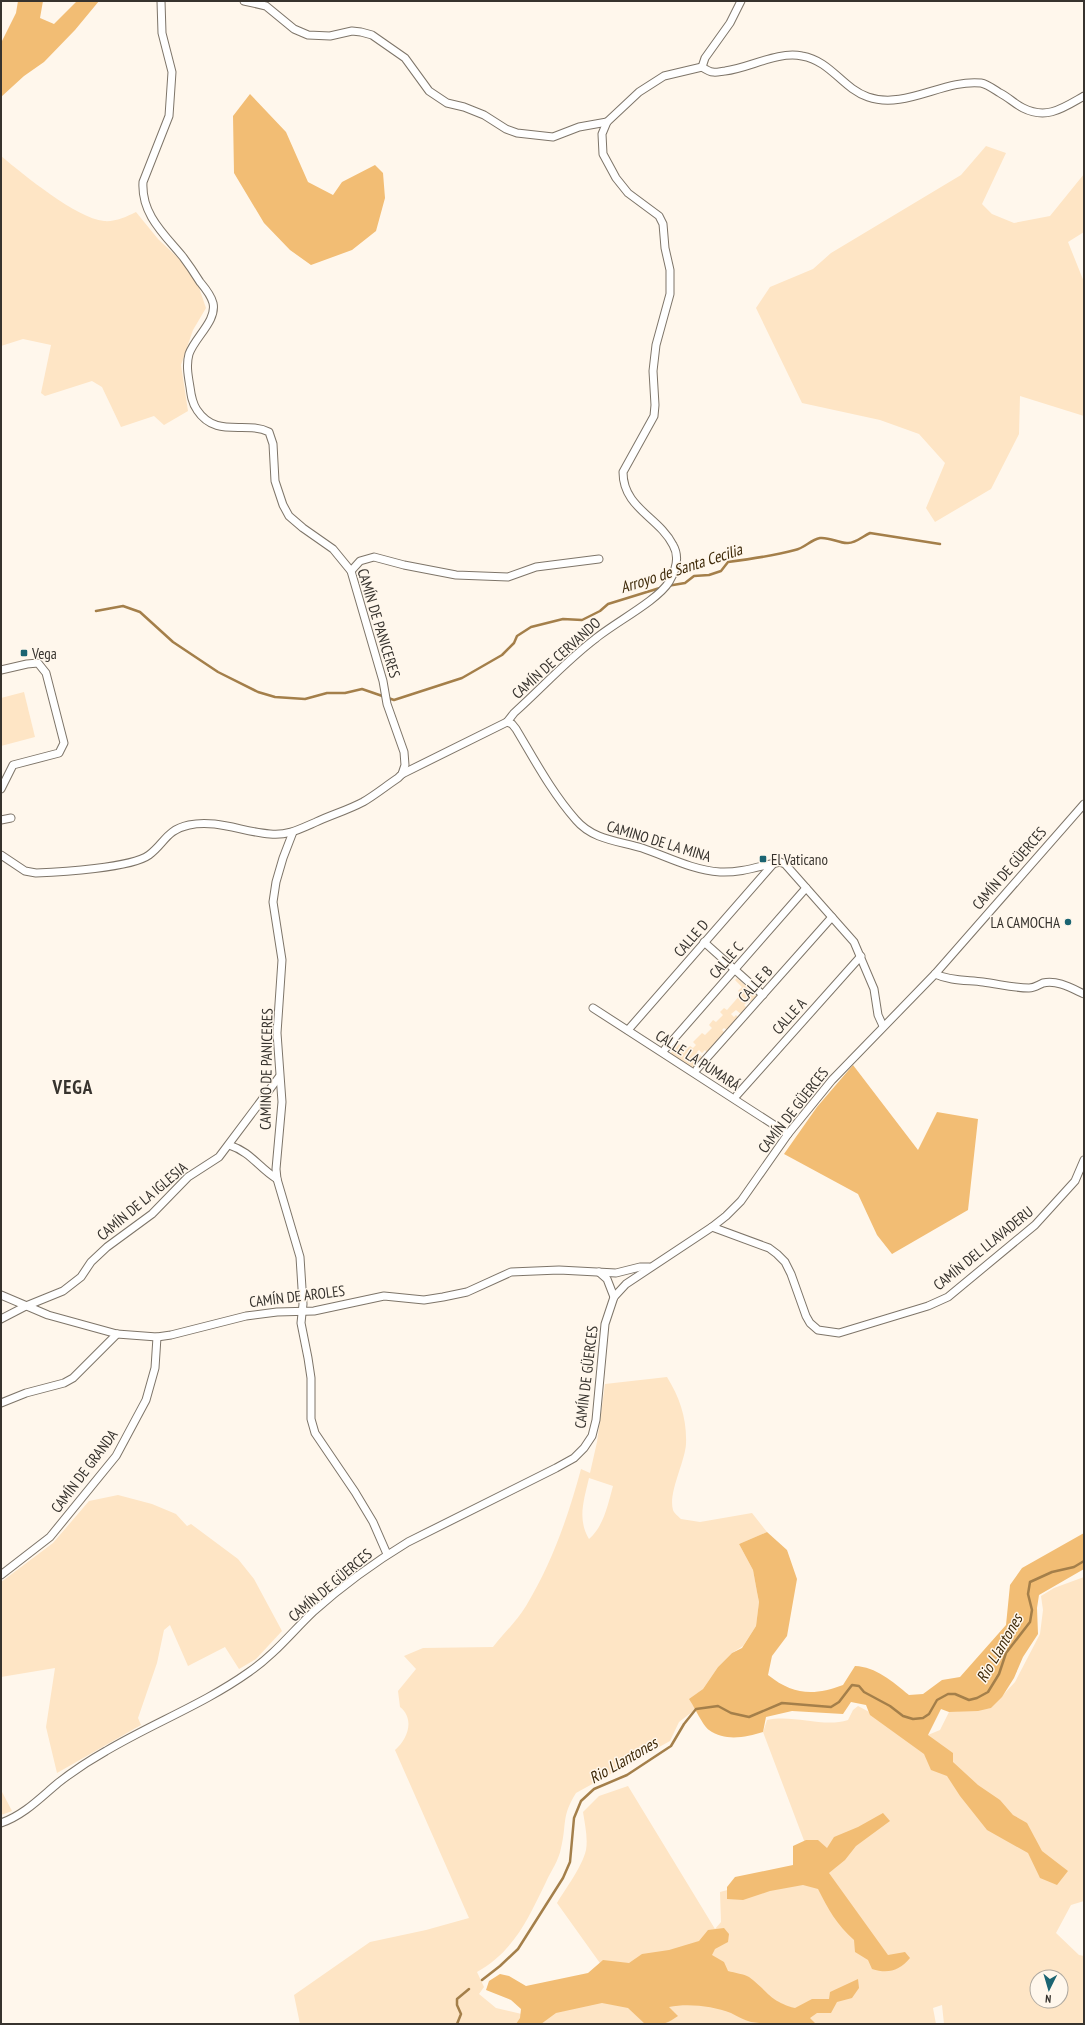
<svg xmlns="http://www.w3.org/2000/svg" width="1085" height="2025" viewBox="0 0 1085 2025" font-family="'PT Sans Narrow',sans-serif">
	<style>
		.green { fill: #fee5c5; fill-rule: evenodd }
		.forest { fill: #f2bd74 }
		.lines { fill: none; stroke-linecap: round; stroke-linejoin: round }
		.stream { stroke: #a47f4a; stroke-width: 2.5 }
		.street-casing { stroke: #7e7569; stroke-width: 9 }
		.street { stroke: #fff; stroke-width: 7 }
		.poi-dot { fill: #1b6472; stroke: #fff7ec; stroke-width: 1.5 }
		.labels { text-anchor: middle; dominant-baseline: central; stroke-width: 3; stroke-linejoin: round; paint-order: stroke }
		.street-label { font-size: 15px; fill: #37332e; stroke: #fff7ec }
		.poi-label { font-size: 15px; fill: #37332e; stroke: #fff7ec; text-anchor: start }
		.water-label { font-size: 16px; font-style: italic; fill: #3e2908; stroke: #fff7ec }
		.district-label { font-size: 19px; font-weight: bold; letter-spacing: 1px; fill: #37332e; stroke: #fff7ec }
	</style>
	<rect width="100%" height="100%" fill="#fff7ec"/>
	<g class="green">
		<path d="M986,146L1006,153L982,204L992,214L1014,223L1050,216L1084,174V232L1068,242L1084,282V416L1020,396L1019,434L991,489L935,522L926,508L945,463L919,434L880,420L802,403L756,308L770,287L813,269L831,253L961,175Z"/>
		<path d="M1,156C24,175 76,218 104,221C115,222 126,217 136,212L158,239L194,273L206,308L193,330L181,365L188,411L164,425L154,416L121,427L102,387L92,381L45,396L41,393L51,345L23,339L1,346Z"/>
		<path d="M24,692L35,737L1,746V698Z"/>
		<path d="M737,978L757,996L751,1002L749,1000L744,1005L747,1008L741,1014L736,1010L731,1014L734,1017L736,1015L738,1017L727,1030L724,1028L722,1030L725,1033L707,1053L705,1050L702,1053L699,1050L697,1052L703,1058L692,1069L669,1055L679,1044L686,1050L690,1046L693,1048L696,1045L693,1042L702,1033L705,1035L712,1028L709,1025L713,1020L716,1022L723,1015L720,1012L724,1008L727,1010L741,994L738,991L742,987L735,980Z"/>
		<path d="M667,1377C680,1398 687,1419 686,1444C685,1462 668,1493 673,1510C674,1513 679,1517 681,1519L700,1522L752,1513L767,1532L739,1544L753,1570L757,1592L759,1602L756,1626L743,1646L732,1653L718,1667L703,1689L690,1699L696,1709L679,1722L670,1741L576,1793C561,1817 567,1824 561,1848C559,1860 551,1871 546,1882C528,1919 514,1951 477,1972L484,1987L479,1994L496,2008L530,2016L526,2024H300L294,1995L370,1942L426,1930L469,1918L395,1750C408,1739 415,1719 400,1707L398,1691L416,1669L404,1656L423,1648L493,1647C503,1634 517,1621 526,1606C552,1563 568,1517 581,1469L590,1473L597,1442L605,1384ZM589,1478L613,1486C608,1504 604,1526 589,1539C577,1519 584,1500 589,1478Z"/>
		<path d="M118,1495L152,1504L176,1514L187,1526L191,1524L238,1559L254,1579L282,1631L256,1659L239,1669L225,1647L188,1666L170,1625L164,1630L157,1663L138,1718L141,1725L57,1773L46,1727L55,1668L1,1677V1582L53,1543L89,1501Z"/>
		<path d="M1084,1577V1901L1071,1905L1056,1933L1079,1955L1084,1956V2024H944L942,2005L933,2008L936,2024H800L617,1987L557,1903C566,1888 582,1867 586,1850C588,1838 585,1825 583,1812L599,1796L628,1786L715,1929L721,1922L720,1892L814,1867L763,1732L767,1720C794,1714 823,1728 848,1720L853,1710L858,1706L890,1723L923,1737L940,1730L949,1712L991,1708L1015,1682L1040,1634L1043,1610L1041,1596L1054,1588ZM1037,1977H1061V2001H1037Z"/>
		<path d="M1,1790L12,1811L1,1815Z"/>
		<path d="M679,1985L782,2024H533L554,2005Z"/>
	</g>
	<g class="forest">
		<path d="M18,1H43L40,18L54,24L77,1H99L75,30L44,62L24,76L1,97V43L16,13Z"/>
		<path d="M250,94L286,132L308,182L333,195L342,182L375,165L383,173L385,198L376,231L352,250L311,265L290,250L264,223L234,173L233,116Z"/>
		<path d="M853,1065L918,1150L937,1112L978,1119L968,1210L892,1254L877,1235L858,1194L784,1154L817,1107Z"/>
		<path d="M767,1532L787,1550L797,1579L787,1636L772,1656L768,1675C793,1695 814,1696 843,1685L855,1666C876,1667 892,1681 909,1695L923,1694L942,1680L960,1677L1006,1625L1010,1585L1022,1568L1084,1533V1569L1039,1595L1037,1608L1038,1634L1023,1657L1014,1678L1002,1697L991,1708L978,1711L949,1712L941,1709L928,1735L953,1753V1762L978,1785L1000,1800L1013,1815L1027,1823L1042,1851L1068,1871L1057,1885L1040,1878L1028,1853L987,1830L960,1796L947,1776L931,1770L924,1754L870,1715L866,1705L851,1702L843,1714L792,1711L766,1717L763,1732C746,1737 726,1742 709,1730C703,1726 694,1706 689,1699L703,1689L718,1667L732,1653L742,1648L756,1626L759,1602L757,1592L753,1570L739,1544Z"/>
		<path d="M883,1813L890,1821L856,1846L845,1860L829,1873L888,1955L905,1952L910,1958C899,1971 888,1974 872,1969L868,1960L855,1952L854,1940C837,1925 828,1909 818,1889L803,1885L770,1891L743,1900L727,1899V1887L735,1877L793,1865V1846L806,1840H818L827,1848L834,1837L858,1827Z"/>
		<path d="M724,1928L729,1934L728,1942L715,1949L712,1955L724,1962L728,1971C735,1973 744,1974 749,1977C768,1991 769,2001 795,2008L812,1999H829L830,1992L858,1979L859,1988L852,1998L837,2002L831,2013H817L810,2018L816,2024C795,2024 771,2025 751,2022C744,2020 737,2016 731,2013C713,2006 688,2003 669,2007L678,2016C665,2025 661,2025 645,2024L628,2008L602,2003L556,2013L541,2024H516L520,2018L521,2009L511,2000L486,1990L489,1981L500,1974L509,1976L526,1986L588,1973L603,1960L629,1963L642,1954L669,1950L699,1941L708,1930Z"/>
	</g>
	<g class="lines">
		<g class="stream">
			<path d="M667,586L685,583L694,576L709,575L721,571L728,562C751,559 773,556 795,550C805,548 810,540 820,538C830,537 838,543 847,543C855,544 863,536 870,533L940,544"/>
			<path d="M96,611L123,606L140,612L173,642L218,672L258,692L275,697L305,699L327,693H345L362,689L394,700L462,678L502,655L514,643L517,636L531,627L563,619L582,620L600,611L608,604L663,587"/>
			<path d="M482,1980L500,1966L518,1949L563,1878L570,1862L574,1818L581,1801L594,1789L627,1775L671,1746L684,1724L696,1709L718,1706L731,1713L749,1717L782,1703L831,1707L839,1702L852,1685L859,1686L864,1692L890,1706L903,1716L913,1719L923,1718L929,1714L937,1700L948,1694H955L969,1700L977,1698L988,1692L999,1674L1006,1653L1030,1622L1032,1610L1028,1594L1030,1582L1052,1572L1074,1567L1084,1561"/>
			<path d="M457,2024L461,2014L457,2005V1999L469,1989"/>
		</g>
		<g class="street-casing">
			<g id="street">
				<path d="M244,1L266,6L294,29L308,35L330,36L352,31L361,32L372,35L405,58L429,91L447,103L464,107L484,115L506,129L517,133L553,137L579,127L607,122"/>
				<path d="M741,1L730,23L705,58L702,67C705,69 710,72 713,72C716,73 722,71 725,71C750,68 777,51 802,56C831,61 842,88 868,97C905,110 944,79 981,83C987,84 995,90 1000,93C1008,97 1015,104 1023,108C1047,120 1063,108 1084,96"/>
				<path d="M351,571L360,561L374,557L404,565L456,575L508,577L536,567L599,559"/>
				<path d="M1,670L27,664L38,663L46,673L64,743L59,753L13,765L1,789"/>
				<path d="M507,722L512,724L516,729C534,759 552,793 576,820C593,840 619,841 642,848C668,857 692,870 720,872C741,873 760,866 780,862L785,864L854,942L874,989L878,1015L883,1026"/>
				<path d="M402,774L507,722L514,713C541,689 566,661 595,639C614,623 657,601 669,582C676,570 680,557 673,545C659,517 623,508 623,472L654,416L655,405L653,371L656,345L670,294V270L665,248L663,224L659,216L628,193L616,178L603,154L602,134L607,122L639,92L664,76L702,67"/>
				<path d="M1,820L11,818"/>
				<path d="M293,832L283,858L276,882L273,902L282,960L277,1033L282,1102L276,1169L277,1179L300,1257L303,1304L301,1323L308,1358L311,1378V1419L315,1433L355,1492L373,1522L387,1554"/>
				<path d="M1,855L25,871L36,873C60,872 131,868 149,855C165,843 166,830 189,825C216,819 243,832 270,834C287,836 300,829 316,822C331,815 348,810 363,802C375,795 386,786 398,778L402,774L405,765L404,752L387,704L383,681L351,571L333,549L303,528L289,516L283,505L275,481L273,444L269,432C246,420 216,439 197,410C192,403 191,395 190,387C188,375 186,365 189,354C195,337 217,321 213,303C211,295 205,288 200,282C195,274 189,265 183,257C164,234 141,214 143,182L169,116L172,72L162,33L161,1"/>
				<path d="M704,942L763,995"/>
				<path d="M935,974C950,981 967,980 983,982C999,984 1013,988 1029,988C1035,988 1038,985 1043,983C1058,980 1071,988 1084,994"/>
				<path d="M593,1008L788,1134"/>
				<path d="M628,1030L774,863"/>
				<path d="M665,1049L806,888"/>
				<path d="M697,1069L832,917"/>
				<path d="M737,1095L861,956"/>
				<path d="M229,1145C251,1152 258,1167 277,1179"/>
				<path d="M712,1227L769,1248L777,1254L785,1262L791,1274L806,1316L810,1323L818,1330L839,1333L928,1306L948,1297L1035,1225L1075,1181L1084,1160"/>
				<path d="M599,1272L607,1279L614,1297"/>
				<path d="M1,1295L48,1315L117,1334L157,1337L171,1335L246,1316L277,1312L314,1311L384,1296L424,1300L443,1297L467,1292L511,1272L559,1270L616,1273L640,1267H649"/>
				<path d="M1,1319L26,1306L63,1291L81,1277L91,1262L107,1247L152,1214L188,1177L219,1157L279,1077"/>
				<path d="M1,1403L26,1393L64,1383L73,1378L117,1334"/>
				<path d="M1,1575L50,1537L116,1456L146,1400L155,1368L157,1337"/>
				<path d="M1,1823C24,1815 40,1798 58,1783C72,1772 90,1760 106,1751C153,1723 204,1704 249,1672C274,1655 292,1632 313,1612C343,1585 375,1562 408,1542L556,1468L574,1458L584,1448L592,1436L596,1420L605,1324L614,1297L626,1284L712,1227L726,1216L741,1201L788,1134L832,1080L935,974L1084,804"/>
			</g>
		</g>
		<use href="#street" class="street"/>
	</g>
	<g class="poi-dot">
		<rect x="20" y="649" width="8" height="8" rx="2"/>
		<rect x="759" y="855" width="8" height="8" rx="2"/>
		<circle cx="1068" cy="922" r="4"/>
	</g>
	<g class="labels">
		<g class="street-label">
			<text transform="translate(379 623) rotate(73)">CAMÍN DE PANICERES</text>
			<text transform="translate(556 658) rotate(-42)">CAMÍN DE CERVANDO</text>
			<text transform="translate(659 841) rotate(17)">CAMINO DE LA MINA</text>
			<text transform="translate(1009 868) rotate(-49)">CAMÍN DE GÜERCES</text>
			<text transform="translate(691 938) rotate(-49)">CALLE D</text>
			<text transform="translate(726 960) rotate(-49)">CALLE C</text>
			<text transform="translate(755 984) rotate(-48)">CALLE B</text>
			<text transform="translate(789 1016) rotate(-48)">CALLE A</text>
			<text transform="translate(698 1060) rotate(33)">CALLE LA PUMARÁ</text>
			<text transform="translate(266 1069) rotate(-89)">CAMINO DE PANICERES</text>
			<text transform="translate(793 1110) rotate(-52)">CAMÍN DE GÜERCES</text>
			<text transform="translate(142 1201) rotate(-40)">CAMÍN DE LA IGLESIA</text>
			<text transform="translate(983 1248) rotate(-39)">CAMÍN DEL LLAVADERU</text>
			<text transform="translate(297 1296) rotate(-7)">CAMÍN DE AROLES</text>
			<text transform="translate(586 1377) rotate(-83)">CAMÍN DE GÜERCES</text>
			<text transform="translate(84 1471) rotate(-53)">CAMÍN DE GRANDA</text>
			<text transform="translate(330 1585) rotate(-40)">CAMÍN DE GÜERCES</text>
		</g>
		<g class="poi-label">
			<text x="32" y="653">Vega</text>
			<text x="771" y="859">El Vaticano</text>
			<text x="1060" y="922" text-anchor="end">LA CAMOCHA</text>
		</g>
		<g class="water-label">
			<text transform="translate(681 568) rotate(-18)">Arroyo de Santa Cecilia</text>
			<text transform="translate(999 1648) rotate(-60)">Rio Llantones</text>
			<text transform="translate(623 1760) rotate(-30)">Rio Llantones</text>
		</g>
		<g class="district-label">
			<text x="73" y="1087">VEGA</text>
		</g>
	</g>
	<rect width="1085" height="2025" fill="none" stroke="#37332e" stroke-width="4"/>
	<g transform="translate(1049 1989) rotate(185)"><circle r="19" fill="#fff7ec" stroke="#afa9a0"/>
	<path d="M0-3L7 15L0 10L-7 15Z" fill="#1b6472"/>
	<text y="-6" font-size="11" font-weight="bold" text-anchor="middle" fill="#37332e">N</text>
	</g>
</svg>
